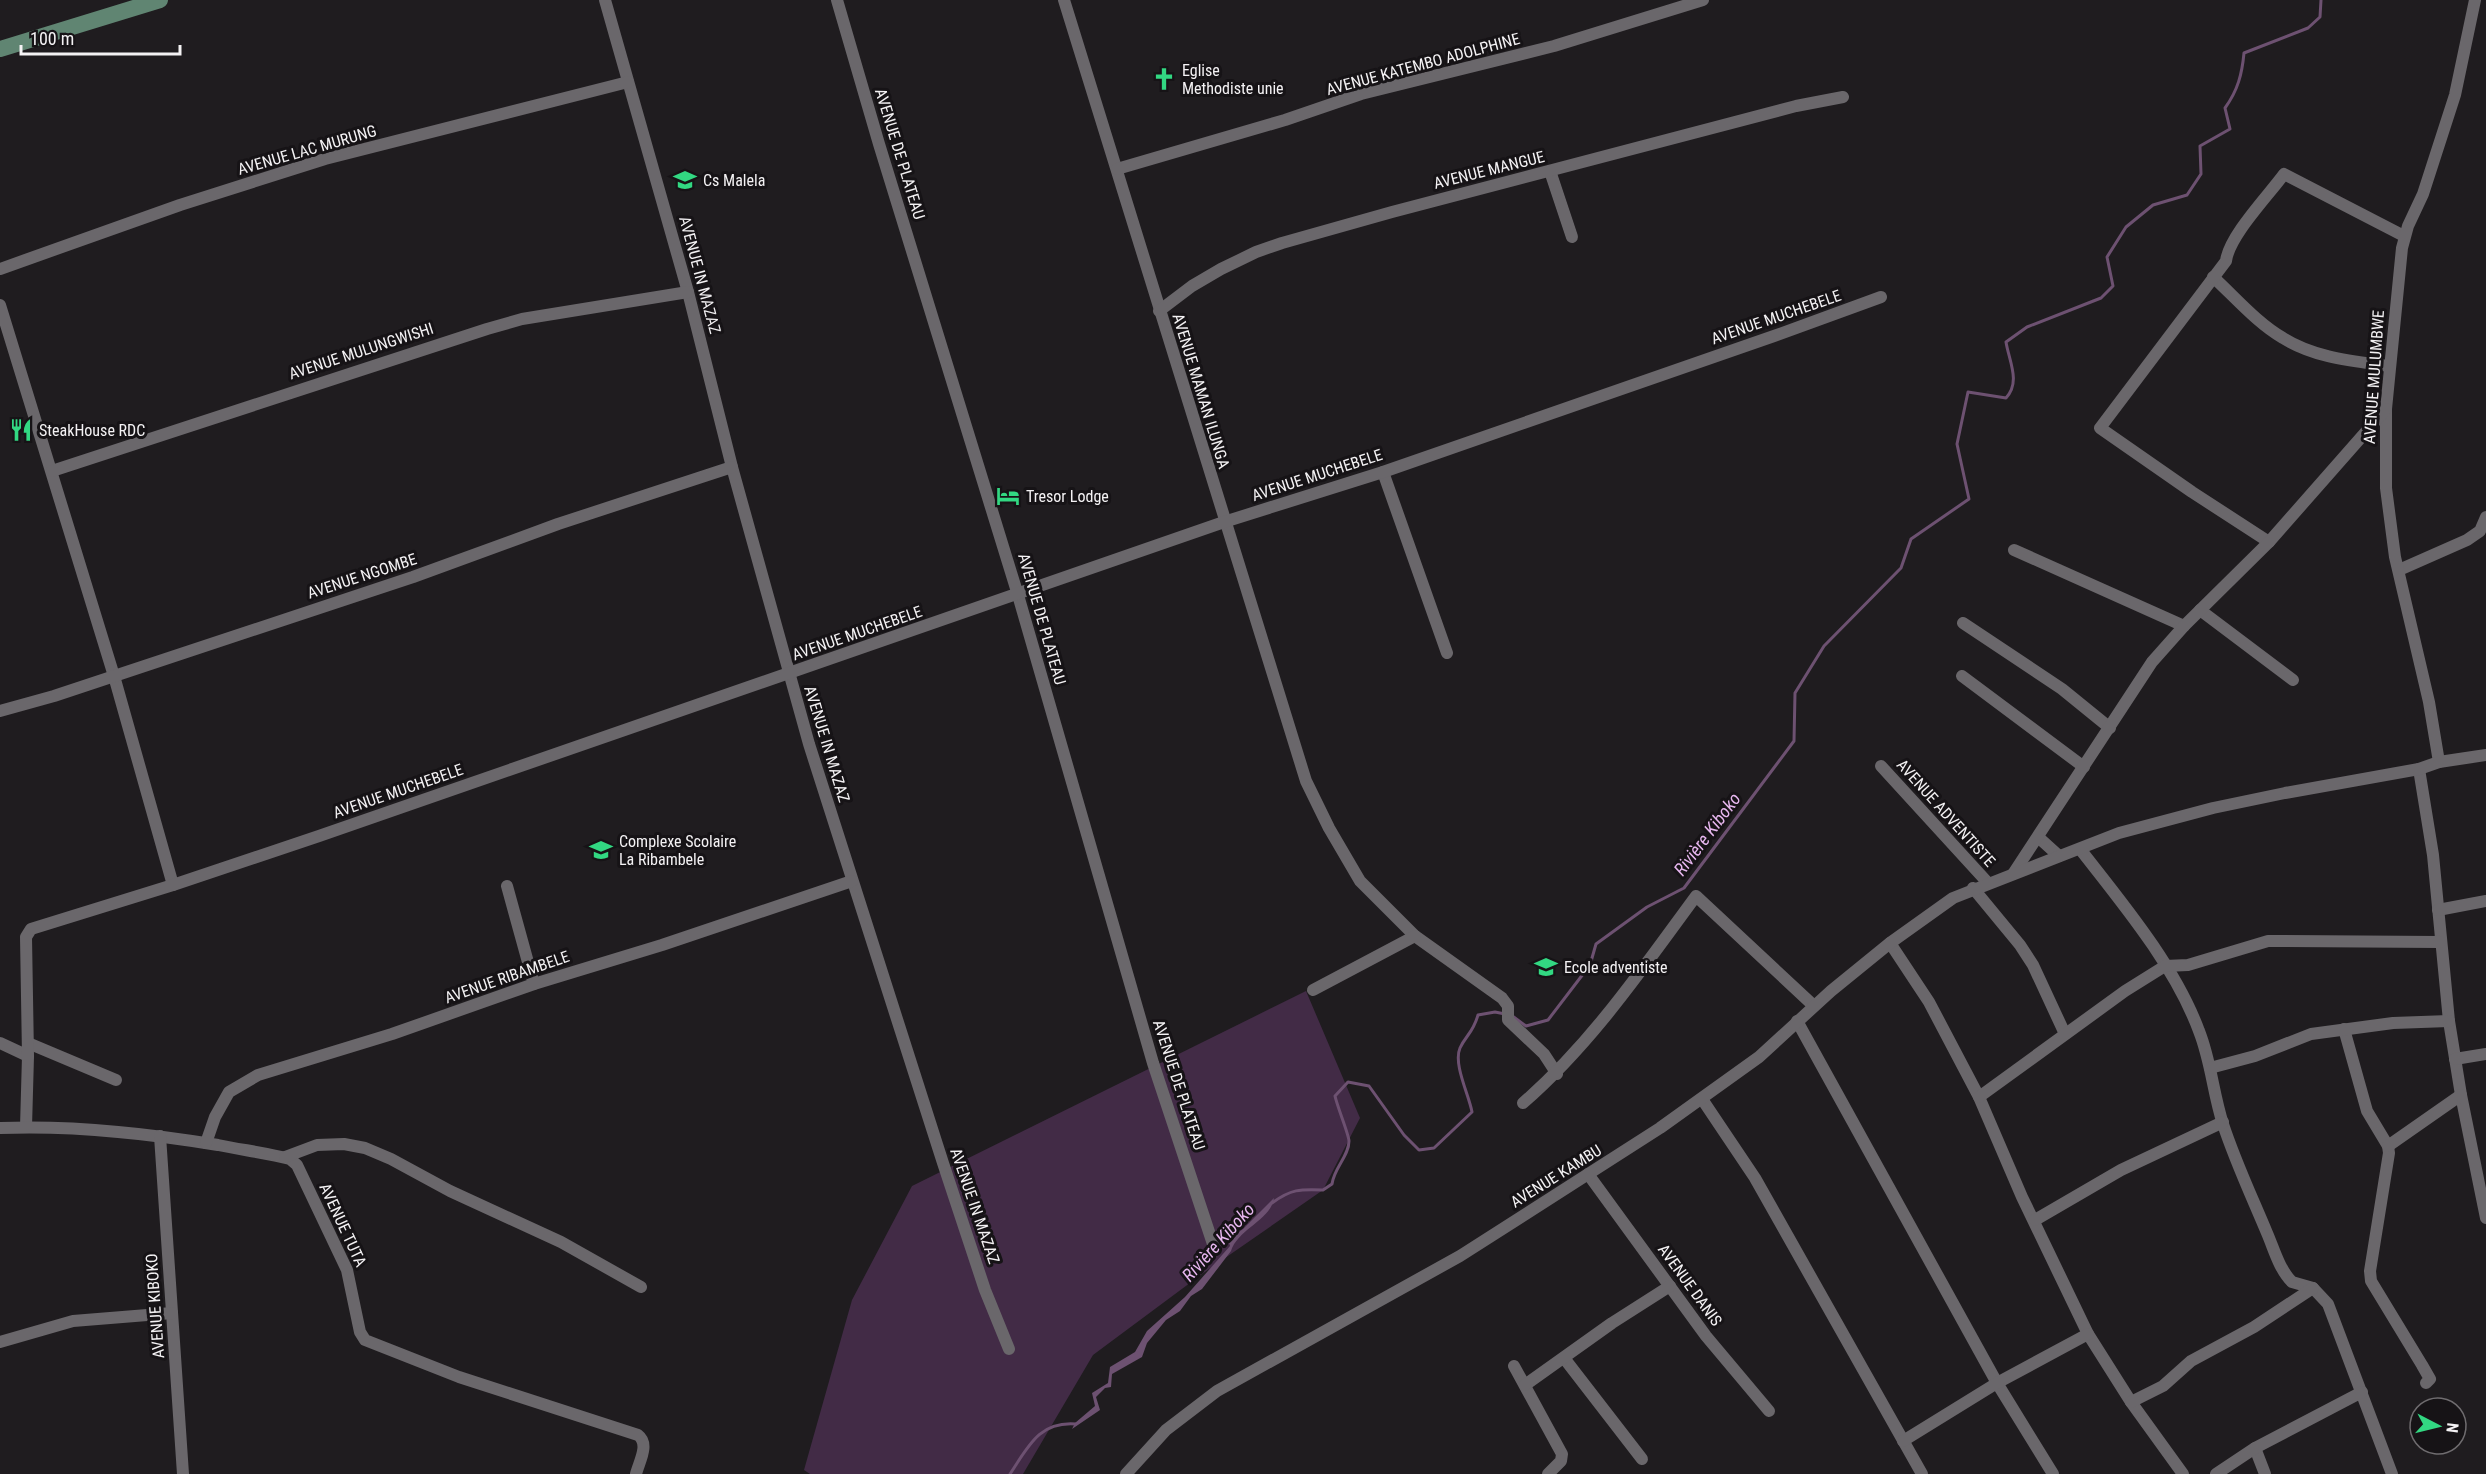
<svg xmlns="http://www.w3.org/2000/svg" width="2486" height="1474" viewBox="0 0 2486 1474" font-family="'Roboto Condensed',sans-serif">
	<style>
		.green { fill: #422b46 }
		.water { fill: #6d5171 }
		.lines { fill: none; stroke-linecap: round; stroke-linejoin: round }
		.stream { stroke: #6d5171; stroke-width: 3 }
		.street { stroke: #6a676b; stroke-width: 12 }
		.secondary { stroke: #608572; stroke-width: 16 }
		.labels { text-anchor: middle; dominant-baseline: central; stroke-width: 6; stroke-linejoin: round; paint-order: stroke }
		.street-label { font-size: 16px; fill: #f4f2f4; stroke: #161316 }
		.poi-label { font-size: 16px; fill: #f4f2f4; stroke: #161316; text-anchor: start }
		.water-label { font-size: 18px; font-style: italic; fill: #e6b6ee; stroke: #161316 }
	</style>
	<rect width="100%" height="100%" fill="#1f1c1f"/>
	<path class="green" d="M1306,991L1360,1118L1323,1190L1202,1274L1093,1355L1023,1474H810L804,1470L852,1300L912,1186Z"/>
	<path class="water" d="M1274,1198C1271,1220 1238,1229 1231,1251L1202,1289L1191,1296L1180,1311L1166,1320L1147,1343L1142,1357L1112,1374L1111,1387L1105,1388L1096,1397L1100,1410L1072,1429L1075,1423L1095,1406L1092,1393L1108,1383L1110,1367L1135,1352L1147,1331L1185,1297L1230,1246L1228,1240L1243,1229Z"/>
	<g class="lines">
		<g class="stream">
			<path d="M1511,1015L1526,1026L1548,1020L1590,965L1596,944L1647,907L1684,888L1794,741L1795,693L1824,646L1901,568L1911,539L1969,499L1957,444L1968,392L2006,398C2021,382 2009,361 2006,342L2027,327L2101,298L2113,286L2107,257L2126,227L2153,205L2187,195L2201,174L2200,146L2230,129L2225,108C2238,90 2242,74 2244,53L2308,28L2320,17L2321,0"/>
			<path d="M1272,1203C1291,1189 1300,1189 1323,1190L1332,1184C1334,1168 1349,1156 1349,1141C1349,1135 1337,1106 1335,1096L1348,1082L1369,1086L1404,1135L1419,1150L1434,1148L1472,1112C1469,1095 1453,1064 1460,1048C1466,1035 1473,1033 1478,1015L1495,1012L1505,1014"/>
			<path d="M1010,1474C1028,1447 1039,1421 1076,1424"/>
		</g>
		<g class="street">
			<path d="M605,0L688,292L732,467L809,744L943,1163L985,1290L1009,1349"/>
			<path d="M837,0L879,144L1018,595L1153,1063L1214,1247"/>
			<path d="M1064,0L1306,781L1329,828L1360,881L1415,936L1502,998L1508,1006V1020L1544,1054L1557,1074"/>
			<path d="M1117,169L1285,120L1361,94L1554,46L1703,0"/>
			<path d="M1550,171L1572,237"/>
			<path d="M0,269L180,205L325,159L628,82"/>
			<path d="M2213,277C2235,297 2257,323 2283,338C2315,358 2353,361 2389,366"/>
			<path d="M0,305L114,676L173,885"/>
			<path d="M1159,311L1192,286L1221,269L1256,252L1282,243L1392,212L1796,106L1843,97"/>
			<path d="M52,471L487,329L522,319L688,292"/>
			<path d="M1383,472L1447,653"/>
			<path d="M2269,542L2192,492L2100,428L2226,261C2229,236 2268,196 2284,174L2404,236"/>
			<path d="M2014,550L2184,626"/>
			<path d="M2399,570L2467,540L2480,531L2486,517"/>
			<path d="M2200,610L2293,680"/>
			<path d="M1963,623L2062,689L2110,728"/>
			<path d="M1962,676L2084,767"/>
			<path d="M0,711L54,696L413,577L558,524L732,467"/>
			<path d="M2439,762L2429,702L2395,557L2386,488V409L2402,248L2408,226L2423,194L2455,95L2475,0"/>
			<path d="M1881,766L1988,883"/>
			<path d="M2419,769L2433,855L2449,1021L2461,1095L2486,1218"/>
			<path d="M2038,837L2059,856"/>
			<path d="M2080,849C2123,904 2175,966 2199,1031C2211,1061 2213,1093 2223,1124C2235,1161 2252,1197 2267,1233C2274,1249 2279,1269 2292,1282L2313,1288L2328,1304L2392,1474"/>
			<path d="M2013,874L2152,662L2184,626L2269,542L2386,409"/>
			<path d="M507,886L534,984"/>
			<path d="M1973,888L2020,945L2033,965L2065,1034"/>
			<path d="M2438,910L2486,901"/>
			<path d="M1890,943L1929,1002L1979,1097L2022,1197L2088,1334L2131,1402L2183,1474"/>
			<path d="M1313,990L1415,936"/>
			<path d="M1797,1021L1997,1383L2053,1474"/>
			<path d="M2344,1029L2367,1111L2388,1146L2389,1153L2370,1271L2371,1281L2422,1365L2430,1379L2426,1383"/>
			<path d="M0,1043L28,1056"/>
			<path d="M28,1043L116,1080"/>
			<path d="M2455,1059L2486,1054"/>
			<path d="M2210,1068L2255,1056L2311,1034L2393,1023L2449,1021"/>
			<path d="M1979,1097L2125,991L2165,966L2188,965L2268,941L2440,942"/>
			<path d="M1702,1099L1755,1178L1922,1474"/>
			<path d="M1523,1103C1591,1044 1643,968 1696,896L1814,1006"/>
			<path d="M26,1127L28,1056L26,937L31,929L173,885L319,836L1224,522L1383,472L1774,336L1881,297"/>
			<path d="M0,1128C73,1125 146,1133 218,1145C242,1150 267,1153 290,1159L297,1165L347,1270L360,1332L365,1340L459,1377L638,1435C650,1444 639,1462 636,1474"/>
			<path d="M160,1136L183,1474"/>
			<path d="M206,1143L215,1117L229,1092L258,1075L392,1034L534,984L662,945L852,881"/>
			<path d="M2388,1146L2461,1095"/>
			<path d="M285,1157L317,1145L344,1144L365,1148L391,1159L450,1191L561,1242L641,1287"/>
			<path d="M1588,1174L1706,1336L1769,1411"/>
			<path d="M2035,1220L2121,1170L2223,1122"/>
			<path d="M0,1342L73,1321L172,1313"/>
			<path d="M1564,1358L1642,1459"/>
			<path d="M1514,1366L1562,1454L1561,1461L1548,1474"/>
			<path d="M1525,1385L1612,1323L1670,1286"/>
			<path d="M2131,1402L2163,1386L2191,1361L2254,1327L2313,1288"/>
			<path d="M1903,1441L1997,1383L2088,1334"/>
			<path d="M2255,1448L2265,1474"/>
			<path d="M1126,1474L1166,1430L1217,1391L1460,1256L1660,1128L1759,1057L1831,991L1890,943L1953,898L2119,833L2213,808L2285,793L2419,769L2439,762L2486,755"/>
			<path d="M2216,1474L2255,1448L2362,1392"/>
		</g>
		<path class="secondary" d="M0,49L160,0"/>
	</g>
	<defs>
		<g id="church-bare" transform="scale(1.8)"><path d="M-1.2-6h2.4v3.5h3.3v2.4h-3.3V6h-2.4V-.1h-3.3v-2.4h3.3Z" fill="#32d882" stroke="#161316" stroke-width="2.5" paint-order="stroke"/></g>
		<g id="school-bare" transform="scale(1.8)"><path d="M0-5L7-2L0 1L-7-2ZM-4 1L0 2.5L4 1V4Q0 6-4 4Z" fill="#32d882" stroke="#161316" stroke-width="2.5" paint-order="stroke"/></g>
		<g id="restaurant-bare" transform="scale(1.8)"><path d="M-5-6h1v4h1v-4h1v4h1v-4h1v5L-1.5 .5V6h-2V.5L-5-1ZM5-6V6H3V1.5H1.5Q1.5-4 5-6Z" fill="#32d882" stroke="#161316" stroke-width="2.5" paint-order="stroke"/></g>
		<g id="hotel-bare" transform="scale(1.8)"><path d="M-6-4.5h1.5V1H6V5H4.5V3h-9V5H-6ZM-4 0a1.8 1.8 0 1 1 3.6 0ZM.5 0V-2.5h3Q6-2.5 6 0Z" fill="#32d882" stroke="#161316" stroke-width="2.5" paint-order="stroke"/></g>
	</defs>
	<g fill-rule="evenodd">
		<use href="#church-bare" x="1164" y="79"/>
		<use href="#school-bare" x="685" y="180"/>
		<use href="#restaurant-bare" x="21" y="430"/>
		<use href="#hotel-bare" x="1008" y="496"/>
		<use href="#school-bare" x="601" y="850"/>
		<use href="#school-bare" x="1546" y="967"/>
	</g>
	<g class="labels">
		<g class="street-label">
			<text transform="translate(1423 64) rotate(-15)">AVENUE KATEMBO ADOLPHINE</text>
			<text transform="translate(307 150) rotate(-16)">AVENUE LAC MURUNG</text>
			<text transform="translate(900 154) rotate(73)">AVENUE DE PLATEAU</text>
			<text transform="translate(1489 170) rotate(-14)">AVENUE MANGUE</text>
			<text transform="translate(700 275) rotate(75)">AVENUE IN MAZAZ</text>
			<text transform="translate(1776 317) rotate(-19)">AVENUE MUCHEBELE</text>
			<text transform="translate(361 351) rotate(-18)">AVENUE MULUNGWISHI</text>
			<text transform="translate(2374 377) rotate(-86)">AVENUE MULUMBWE</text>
			<text transform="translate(1201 391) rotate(73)">AVENUE MAMAN ILUNGA</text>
			<text transform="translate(1317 475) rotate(-18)">AVENUE MUCHEBELE</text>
			<text transform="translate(362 576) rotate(-18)">AVENUE NGOMBE</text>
			<text transform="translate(1042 619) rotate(74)">AVENUE DE PLATEAU</text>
			<text transform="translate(857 633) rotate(-19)">AVENUE MUCHEBELE</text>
			<text transform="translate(827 744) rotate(73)">AVENUE IN MAZAZ</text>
			<text transform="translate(398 791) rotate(-19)">AVENUE MUCHEBELE</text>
			<text transform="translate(1946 813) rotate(48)">AVENUE ADVENTISTE</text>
			<text transform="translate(507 977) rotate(-19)">AVENUE RIBAMBELE</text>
			<text transform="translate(1179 1085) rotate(72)">AVENUE DE PLATEAU</text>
			<text transform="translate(1556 1176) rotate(-32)">AVENUE KAMBU</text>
			<text transform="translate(975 1206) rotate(71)">AVENUE IN MAZAZ</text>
			<text transform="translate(343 1225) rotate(65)">AVENUE TUTA</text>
			<text transform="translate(1690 1285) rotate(54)">AVENUE DANIS</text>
			<text transform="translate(155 1306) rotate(-94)">AVENUE KIBOKO</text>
		</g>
		<g class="poi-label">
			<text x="1182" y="70">Eglise<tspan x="1182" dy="18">Methodiste unie</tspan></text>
			<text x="703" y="180">Cs Malela</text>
			<text x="39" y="430">SteakHouse RDC</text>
			<text x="1026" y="496">Tresor Lodge</text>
			<text x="619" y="841">Complexe Scolaire<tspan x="619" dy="18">La Ribambele</tspan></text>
			<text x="1564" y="967">Ecole adventiste</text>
		</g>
		<g class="water-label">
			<text transform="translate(1707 834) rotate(-53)">Rivière Kiboko</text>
			<text transform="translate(1218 1242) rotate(-48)">Rivière Kiboko</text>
		</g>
	</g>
	<g transform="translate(2438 1426) rotate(97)"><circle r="28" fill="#161316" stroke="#6f6c6f" stroke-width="1.5"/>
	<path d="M0-4.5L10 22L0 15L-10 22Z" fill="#32d882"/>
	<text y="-9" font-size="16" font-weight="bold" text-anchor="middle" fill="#f4f2f4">N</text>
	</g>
	<path d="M21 45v9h159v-9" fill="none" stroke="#f4f2f4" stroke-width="3"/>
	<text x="30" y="45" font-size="18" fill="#f4f2f4" stroke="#161316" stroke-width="4.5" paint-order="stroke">100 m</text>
</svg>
